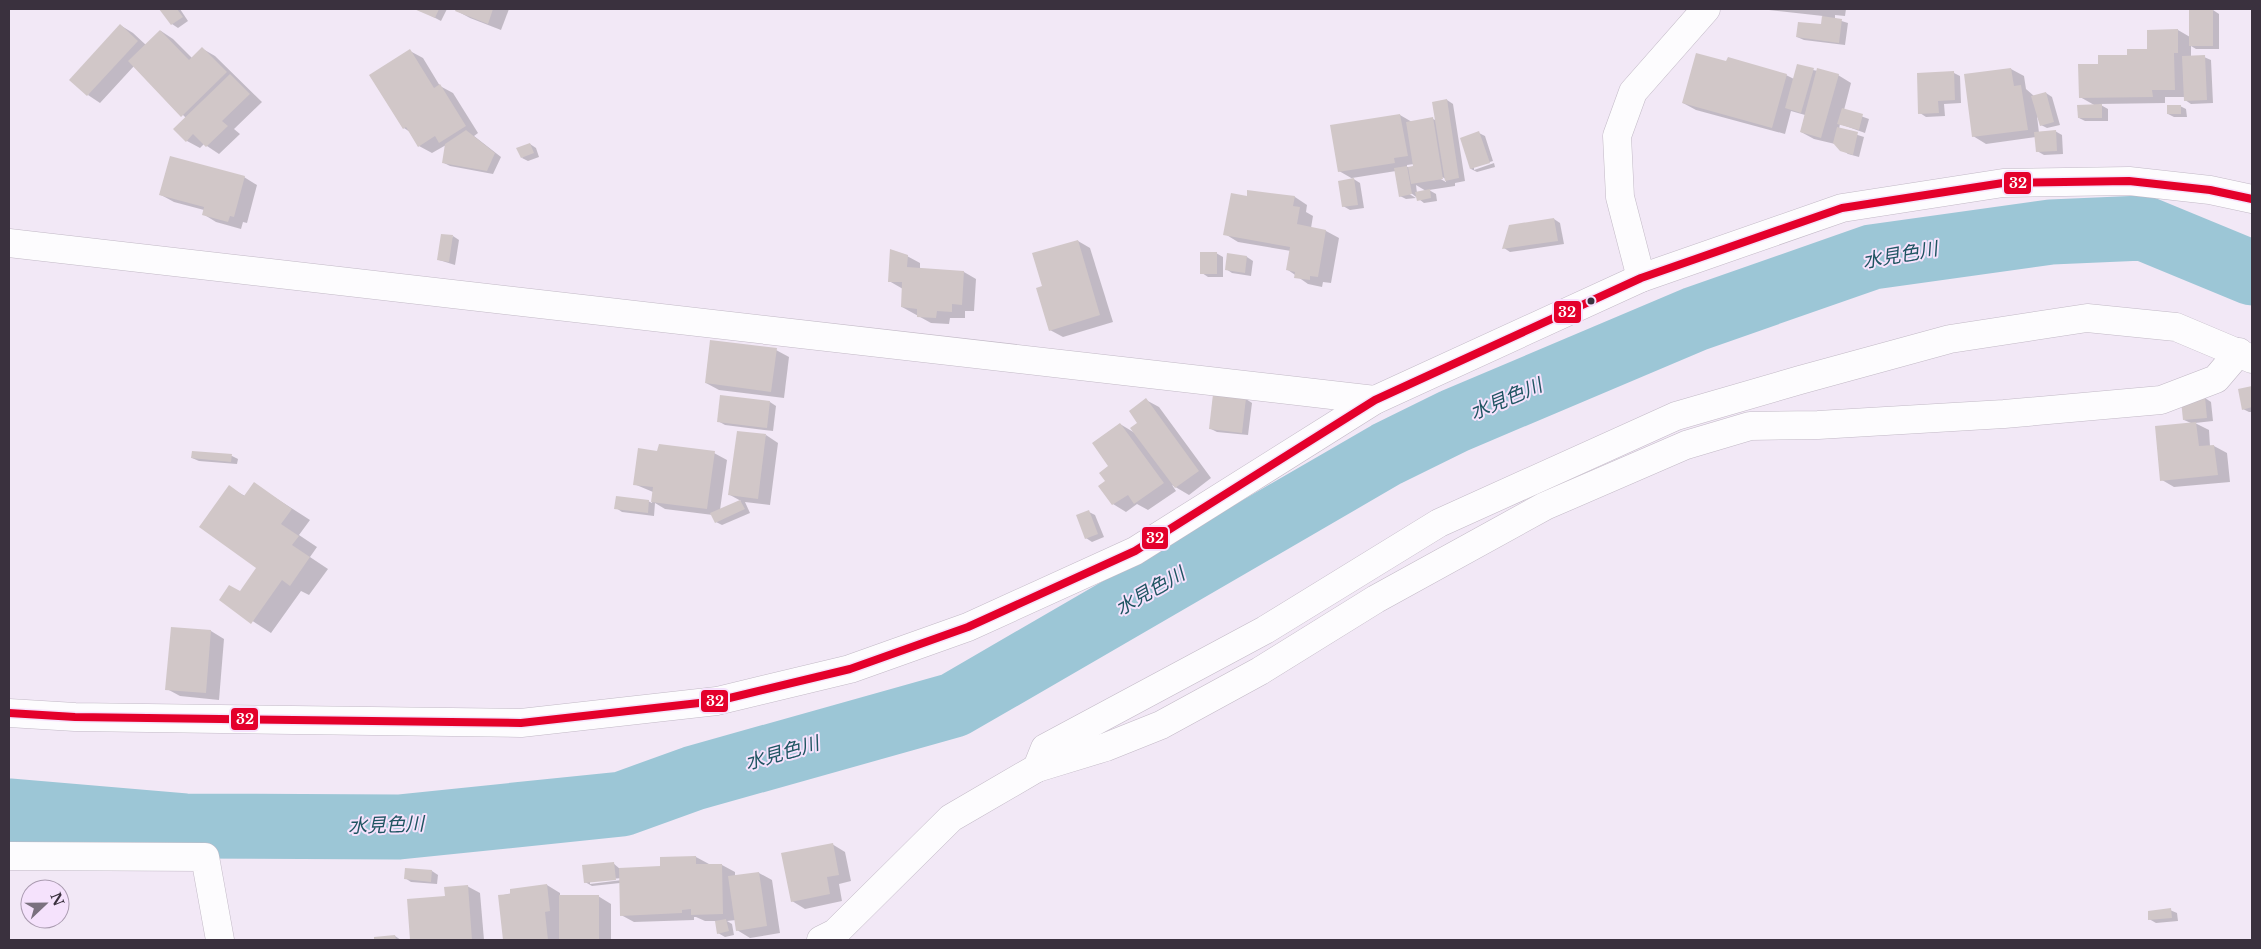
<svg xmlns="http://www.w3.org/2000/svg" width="2261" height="949" viewBox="0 0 2261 949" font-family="'Libre Baskerville','Noto Sans JP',serif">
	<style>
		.shadow { fill: #0003; fill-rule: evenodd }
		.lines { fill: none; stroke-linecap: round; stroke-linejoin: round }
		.river { stroke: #9cc6d6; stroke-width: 65 }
		.building { fill: #d1c7c8 }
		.minor-casing { stroke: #c2b9c6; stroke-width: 29 }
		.minor { stroke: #fdfcfe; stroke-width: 28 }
		.bus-1-casing { stroke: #f5e2fc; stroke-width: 11 }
		.bus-1 { stroke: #e4002b; stroke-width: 8 }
		.bus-dot { fill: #3a313e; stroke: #f5e2fc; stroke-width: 2 }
		.labels { text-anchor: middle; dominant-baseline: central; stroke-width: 4; stroke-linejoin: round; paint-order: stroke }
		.water-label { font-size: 19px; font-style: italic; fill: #1e5461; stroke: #f5e2fc }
		.line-badge { stroke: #f5e2fc; stroke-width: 2 }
		.badge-label { font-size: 14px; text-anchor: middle; font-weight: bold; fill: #fff }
	</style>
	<rect width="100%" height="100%" fill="#f2e8f6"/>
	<g class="shadow">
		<path d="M161,9H180L188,21L178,28L172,24Z"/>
		<path d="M418,9H447L441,21Z"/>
		<path d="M457,9H509L501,30L470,18L457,11Z"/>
		<path d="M1760,9H1846L1845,16L1835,15V19L1848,23L1845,45L1804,40L1797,37L1822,26L1823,16Z"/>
		<path d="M2213,10L2219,14V49H2196L2191,46V57H2204L2211,60L2213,103L2191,104L2185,100V97H2165V103L2099,104L2108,109V121H2085L2079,118L2096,106L2080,97L2099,65L2149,51L2178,30L2190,37Z"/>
		<path d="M120,25L133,33L146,45L161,31L173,39L193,59L203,49L215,56L262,102L234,129L240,134L219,154L204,144L200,148L187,141L186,118L134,66L100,103L88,95Z"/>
		<path d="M410,51L423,58L440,86L453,93L478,133L474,136L501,157L493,174L450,166L444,163L446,145L432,153L419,146L410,132L404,128Z"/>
		<path d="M2011,69L2024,76L2026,89L2034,96L2046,93L2052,97L2060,125L2047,128L2041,125L2037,116L2039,133L2055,131L2062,135L2063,154L2044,155L2037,151L2036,137L1986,144L1973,136Z"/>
		<path d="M1813,70L1838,75L1851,83L1844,110L1869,119L1865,133L1840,124L1839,129L1864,137L1859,157L1848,154L1835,144L1814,139L1801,132L1805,115L1791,111L1785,134L1696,110L1683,103L1786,75L1794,79Z"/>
		<path d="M1954,73L1960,76L1961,103L1944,104L1945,116L1926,117L1920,113Z"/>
		<path d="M1447,100L1453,104L1465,181L1455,183V186L1429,190L1436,194L1437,201L1424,203L1407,190L1406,192L1416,198L1406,199L1400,196L1396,171L1352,178L1360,183L1364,208L1350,210L1343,206L1353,179L1339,171L1400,115L1412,122L1433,119L1437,121ZM1414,164L1415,167H1407V165ZM1438,175L1446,179V182L1437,177ZM1416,185L1426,191L1417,193Z"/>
		<path d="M2180,106L2186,109L2187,117H2174L2168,114Z"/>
		<path d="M1479,133L1485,136L1493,161L1474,167V170L1494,163L1495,167L1477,172L1471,169Z"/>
		<path d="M530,144L536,148L539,157L528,161L522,158Z"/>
		<path d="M244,177L257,185L247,223L243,222L241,229L216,222L203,214L204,210L174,202L161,195Z"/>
		<path d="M1295,197L1307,205L1306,212L1313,216L1311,228L1326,231L1339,238L1331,283L1323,282L1322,287L1308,284L1288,270L1291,251L1238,242L1225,234L1248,198Z"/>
		<path d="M1554,219L1560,223L1564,244L1510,252L1504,248Z"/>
		<path d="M453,236L459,240L455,265L439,260Z"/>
		<path d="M1078,241L1090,248L1113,322L1063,337L1050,330L1044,287Z"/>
		<path d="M1216,253L1223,257V277H1208L1202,273Z"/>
		<path d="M1228,254L1247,257L1253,261L1251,276L1232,273L1226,269Z"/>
		<path d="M907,256L920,263V269L964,272L976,279L974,311H965V318H950L949,324L931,323L902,307L903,289L889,281Z"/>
		<path d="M776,350L789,357L784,398L719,390L706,383Z"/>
		<path d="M2252,387V412H2249L2243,409L2239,390Z"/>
		<path d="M2205,398L2211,402L2213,421L2195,423L2209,430L2210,446H2214L2227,453L2230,482L2174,487L2162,480L2191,423L2184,420Z"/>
		<path d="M1246,399L1252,403L1248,435L1217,432L1211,429Z"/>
		<path d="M1146,400L1159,407L1211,478L1189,495L1172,485L1176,491L1148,510L1137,504L1126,512L1113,504L1106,481L1120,424L1135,433Z"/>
		<path d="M770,402L776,406L773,431L725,425L718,421Z"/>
		<path d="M766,435L778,443L770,505L745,502L750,513L722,525L716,522L713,515L665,509L655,503L654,516L622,512L616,508L648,501L652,503L653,492L634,484L659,452L714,453L727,460L720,510L741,501L730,495Z"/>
		<path d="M193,452L232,456L238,459L237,464L199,461L192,458Z"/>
		<path d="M254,484L310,520L299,535L317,547L310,557L328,569L309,595L301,591L271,633L220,600L241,593L258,568L229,487L245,496Z"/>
		<path d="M1089,512L1095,515L1104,537L1092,542L1086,538Z"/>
		<path d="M172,628L211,631L224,639L219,700L180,696L167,689Z"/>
		<path d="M832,844L845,852L851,881L839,884L842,901L805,909L792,901Z"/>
		<path d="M696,857L709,864L722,865L735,872V876L759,873L772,880L780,933L750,938L737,930L736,920L727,921L732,924L734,935L725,937L718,933L716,921H705L696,917H694V920L634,922L621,915L620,883L592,886L585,882L613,863L620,869L662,868ZM622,878V880L590,884V881Z"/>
		<path d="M432,871L438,875L437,884L411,882L405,878Z"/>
		<path d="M547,885L560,893V896H598L611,904V940H505L499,896Z"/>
		<path d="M467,886L480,893L484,940L412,939L446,898Z"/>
		<path d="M2170,910L2177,913L2178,921L2156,923L2149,919Z"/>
		<path d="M395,936L401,940H376L375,938Z"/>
	</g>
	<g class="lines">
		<path class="river" d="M9,811L185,826L399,827L622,804L694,778L954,705L1387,454L1454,421L1695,319L1872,257L2051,232L2143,228L2252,273"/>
	</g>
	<g class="building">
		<path d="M159,9H177L183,17L171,25Z"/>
		<path d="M414,9H439L435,18Z"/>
		<path d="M456,9H493L488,24L455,11Z"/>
		<rect x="2189" y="9" width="24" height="37"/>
		<path d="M1822,16L1842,19L1839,43L1796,37L1798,22L1821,24Z"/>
		<path d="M120,24L138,41L87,96L69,80Z"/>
		<path d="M2178,29V53H2174L2175,90H2152L2153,97L2079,98L2078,64H2098V55H2127V49H2147V30Z"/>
		<path d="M160,30L189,60L202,47L227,72L181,117L128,61Z"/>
		<path d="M410,49L434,88L440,84L466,126L439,143L435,136L418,147L406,127L403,129L369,75Z"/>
		<path d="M1696,53L1726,61L1728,57L1787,74L1772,128L1682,103Z"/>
		<path d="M2205,55L2207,100L2184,101L2182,56Z"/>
		<path d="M1797,64L1814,68L1801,113L1785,108Z"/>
		<path d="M1817,68L1839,74L1821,138L1800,132Z"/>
		<path d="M2011,68L2014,86L2021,85L2028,130L1972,137L1964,74Z"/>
		<path d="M1954,71L1955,100L1938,101L1939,113L1918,114L1917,73Z"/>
		<path d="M230,74L250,94L222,121L228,126L206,147L193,134L186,142L173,129Z"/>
		<path d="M2046,92L2054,122L2040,126L2031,96Z"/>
		<path d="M1447,99L1459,178L1445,181L1432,102Z"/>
		<path d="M2102,104V118H2078L2077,105Z"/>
		<rect x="2167" y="105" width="14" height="9"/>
		<path d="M1842,108L1863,114L1859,130L1837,124Z"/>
		<path d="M1400,114L1408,156L1394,158L1395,163L1338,172L1330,125Z"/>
		<path d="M1433,117L1443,179L1411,184L1408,167L1413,166L1406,122Z"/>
		<path d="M1837,127L1858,132L1853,155L1840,151L1833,143Z"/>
		<path d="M466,130L495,153L487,171L442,163L445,144Z"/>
		<path d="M2056,130L2057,151L2036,152L2034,132Z"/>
		<path d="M1479,131L1490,163L1470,169L1460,138Z"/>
		<path d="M530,143L534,153L521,158L516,148Z"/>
		<path d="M170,156L245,176L234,217L230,216L228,222L202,215L204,207L159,195Z"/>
		<path d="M1407,166L1412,194L1399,197L1394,168Z"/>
		<path d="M1354,178L1358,205L1342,207L1338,181Z"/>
		<path d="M1430,189L1431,198L1417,201L1415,192Z"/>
		<path d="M1247,190L1295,196L1293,206L1300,207L1297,224L1326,230L1318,277L1310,276V280L1294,278L1295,272L1286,270L1290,247L1223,235L1231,193L1247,196Z"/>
		<path d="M1554,218L1558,241L1502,249L1509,225Z"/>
		<path d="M441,234L453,235L449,262L437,260Z"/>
		<path d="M1078,240L1100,315L1049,331L1036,288L1042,286L1032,253Z"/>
		<path d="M890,249L908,255L907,267L964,271L962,305L952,304V312L937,311L936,318L917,317V309L901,307L902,282H888Z"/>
		<rect x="1200" y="252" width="17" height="22"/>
		<path d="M1227,253L1247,256L1245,273L1225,270Z"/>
		<path d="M710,340L777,348L771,392L705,383Z"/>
		<path d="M2252,386V407L2242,410L2238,389Z"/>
		<path d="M1213,394L1246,398L1242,433L1209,429Z"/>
		<path d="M720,395L770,401L767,428L717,422Z"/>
		<path d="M2205,397L2207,418L2183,420L2181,400Z"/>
		<path d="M1146,398L1199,471L1175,488L1130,428L1137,423L1129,411Z"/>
		<path d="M2196,422L2199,446L2214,445L2218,475L2160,481L2155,426Z"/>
		<path d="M1120,423L1164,483L1134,504L1128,495L1112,505L1098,486L1105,481L1099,473L1108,466L1092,443Z"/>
		<path d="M737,431L766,434L758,499L728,495Z"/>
		<path d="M659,444L715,451L707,509L651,502L653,487L633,485L638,448L657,451Z"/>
		<path d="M192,451L232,454L231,462L191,458Z"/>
		<path d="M254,482L292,509L281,524L299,536L292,545L310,557L290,586L282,580L251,624L219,600L229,585L240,591L256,568L199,527L229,485L244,496Z"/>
		<path d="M616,496L649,500L648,513L614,509Z"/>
		<path d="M740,500L745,509L715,523L710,513Z"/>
		<path d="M1089,510L1098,534L1085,539L1076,515Z"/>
		<path d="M171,627L211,630L206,693L165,690Z"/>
		<path d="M833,843L839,875L827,877L830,894L791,902L781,853Z"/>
		<path d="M696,856V864H722L723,914L691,915V909L682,910V913L620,916L619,868L660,866V857Z"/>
		<path d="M614,862L616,880L584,883L582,865Z"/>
		<path d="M405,868L432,870L431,882L404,879Z"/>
		<path d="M759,872L767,926L736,931L728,876Z"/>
		<path d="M547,884L550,911L545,912L548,940H503L498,895L510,894V889Z"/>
		<path d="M468,885L472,940H410L407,899L445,896L444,887Z"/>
		<rect x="559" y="895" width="40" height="45"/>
		<path d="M2171,908L2172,918L2148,920V911Z"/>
		<path d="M726,919L729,931L717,934L715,921Z"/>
		<path d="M395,935L396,940H374V937Z"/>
	</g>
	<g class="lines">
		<g class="minor-casing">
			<g id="minor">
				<path d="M9,243L1375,400"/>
				<path d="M1641,278L1620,197L1617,136L1633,92L1706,9"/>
				<path d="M9,713L75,717L521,723L717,701L850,669L968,627L1135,551L1375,400L1641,278L1842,208L2003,183L2129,181L2210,190L2252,199"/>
				<path d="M1037,768L1106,747L1161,725L1260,671L1376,599L1545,506L1686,445L1750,426L1818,425L2004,414L2161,400L2216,379L2239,352"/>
				<path d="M9,856L205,857L220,940"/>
				<path d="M821,940L835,933L951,818L1037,768L1045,748L1265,630L1439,523L1676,416L1800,380L1950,339L2087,318L2176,327L2252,359"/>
			</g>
		</g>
		<use href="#minor" class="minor"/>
		<g class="bus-1-casing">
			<path id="bus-1" d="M9,713L75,717L521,723L717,701L850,669L968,627L1135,551L1375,400L1641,278L1842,208L2003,183L2129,181L2210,190L2252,199"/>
		</g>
		<use href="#bus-1" class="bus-1"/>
	</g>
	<circle class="bus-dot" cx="1591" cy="301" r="4.5"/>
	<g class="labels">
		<g class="water-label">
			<text transform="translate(1900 255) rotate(-10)">水見色川</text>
			<text transform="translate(1506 399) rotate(-23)">水見色川</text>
			<text transform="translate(1150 591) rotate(-30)">水見色川</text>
			<text transform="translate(782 753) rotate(-16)">水見色川</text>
			<text transform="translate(386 825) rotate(-2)">水見色川</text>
		</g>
	</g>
	<g class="line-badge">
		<rect x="2003" y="171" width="29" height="24" rx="5" fill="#e4002b"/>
		<rect x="1553" y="300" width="29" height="24" rx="5" fill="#e4002b"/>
		<rect x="1141" y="526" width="28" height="24" rx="5" fill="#e4002b"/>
		<rect x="700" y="689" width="29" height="24" rx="5" fill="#e4002b"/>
		<rect x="230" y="707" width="29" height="24" rx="5" fill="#e4002b"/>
	</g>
	<g class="badge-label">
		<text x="2018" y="188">32</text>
		<text x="1567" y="317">32</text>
		<text x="1155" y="543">32</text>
		<text x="715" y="706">32</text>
		<text x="245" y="724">32</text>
	</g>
	<rect width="2261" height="949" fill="none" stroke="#3a313e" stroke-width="20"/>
	<g transform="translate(45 904) rotate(68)"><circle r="24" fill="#f5e2fc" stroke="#aa9bb0"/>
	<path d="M0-4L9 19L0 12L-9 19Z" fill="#7a717e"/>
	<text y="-8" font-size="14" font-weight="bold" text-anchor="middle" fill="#3a313e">N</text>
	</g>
</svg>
